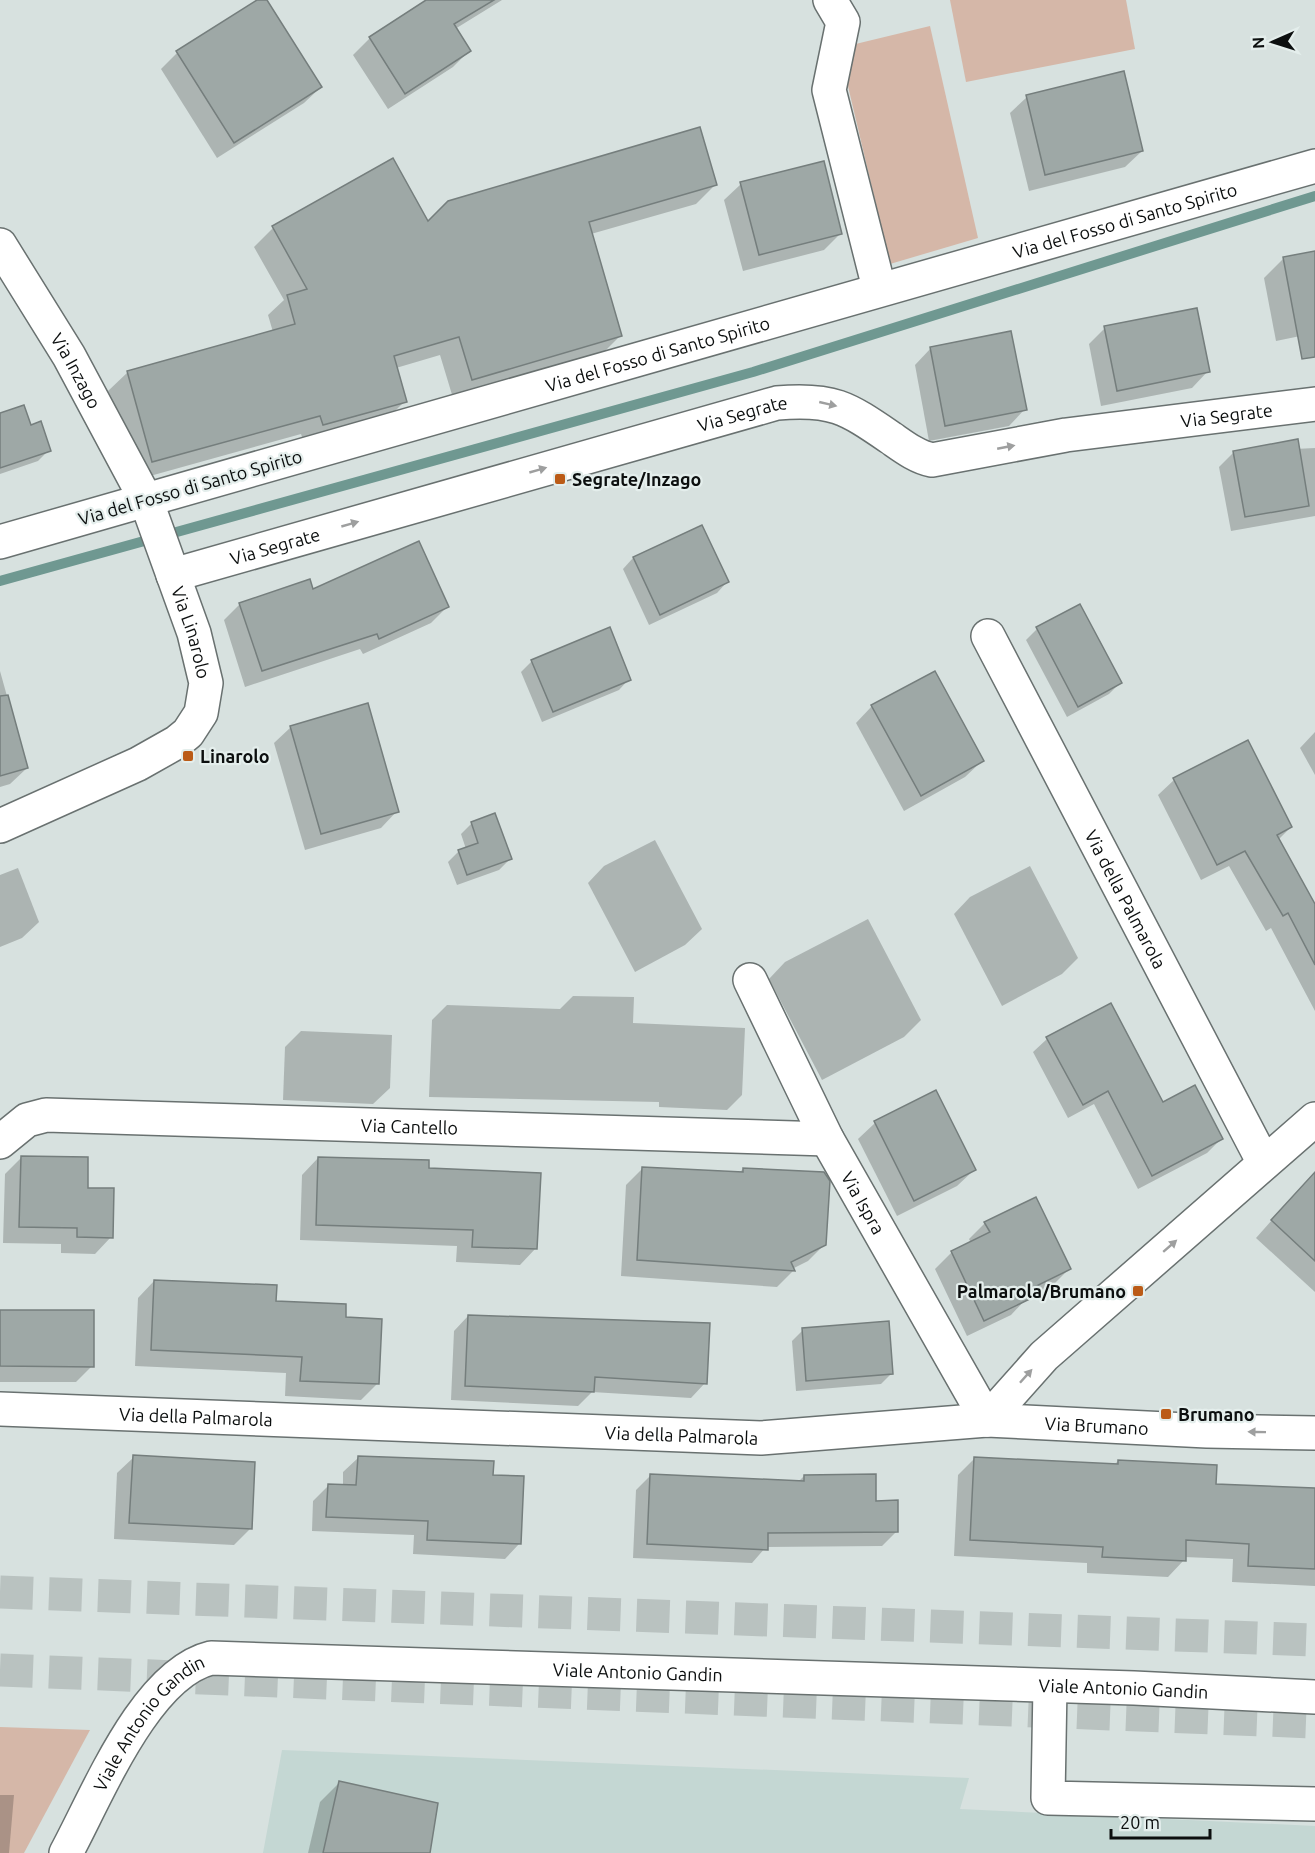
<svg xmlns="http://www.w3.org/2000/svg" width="1315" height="1853" viewBox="0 0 1315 1853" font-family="Ubuntu,sans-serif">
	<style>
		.built { fill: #c4d7d3 }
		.green { fill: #d5b7a8 }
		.shadow { fill: #0003 }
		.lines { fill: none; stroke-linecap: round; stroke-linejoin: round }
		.stream { stroke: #6f9891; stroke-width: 10 }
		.building { fill: #9ea8a6; stroke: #757e7d; stroke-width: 1.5 }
		.highway-tunnel { stroke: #b9c2c0; stroke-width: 33; stroke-dasharray: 33 16; stroke-linecap: butt }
		.street-casing { stroke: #697170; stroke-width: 36 }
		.secondary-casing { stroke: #697170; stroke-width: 36 }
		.street { stroke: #fff; stroke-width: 33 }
		.secondary { stroke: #fff; stroke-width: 33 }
		.oneway { fill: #9e9f9f }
		.poi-dot { fill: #bb5b17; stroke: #e4eeec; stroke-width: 2 }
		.labels { text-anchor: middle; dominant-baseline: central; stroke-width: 4.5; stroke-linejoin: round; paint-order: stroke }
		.street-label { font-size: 18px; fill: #0c0f0f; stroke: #e4eeec }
		.poi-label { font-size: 18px; font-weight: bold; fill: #0c0f0f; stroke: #e4eeec; text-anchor: start }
	</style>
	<rect width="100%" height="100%" fill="#d7e1df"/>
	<path class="built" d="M282,1750L969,1778L960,1809L1315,1826V1853H263Z"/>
	<g class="green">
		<path d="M950,0H1126L1135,49L966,82Z"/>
		<path d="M930,26L978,238L890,264L839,48Z"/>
		<path d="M0,1727L90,1730L24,1853H0Z"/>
	</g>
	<g class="shadow">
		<path d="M260,0H266L321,87L304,103L217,158L161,69L177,53Z"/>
		<path d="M429,0H502L455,29L469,51L453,67L388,109L353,55L370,38Z"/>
		<path d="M1027,97L1142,151L1125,167L1029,191L1010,113Z"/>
		<path d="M716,184L696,204L591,234L620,336L601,355L453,398L440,355L396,368L405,401L386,420L304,443L301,434L132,481L108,391L128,372L273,332L268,315L284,300L254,247L273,228L427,223Z"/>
		<path d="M741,184L841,233L824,250L743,271L724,200Z"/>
		<path d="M1315,253V333L1276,341L1264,278L1283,259Z"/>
		<path d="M1105,328L1208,371L1192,388L1101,406L1089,344Z"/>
		<path d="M931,348L1025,409L1009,426L929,441L915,365Z"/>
		<path d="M0,415L30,427L49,450L38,461L0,474Z"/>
		<path d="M1315,448V516L1231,531L1219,467L1234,452Z"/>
		<path d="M701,526L727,582L717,593L649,625L623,569L633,558Z"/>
		<path d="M312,591L447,607L431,623L363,654L360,649L245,687L224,620L240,604Z"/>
		<path d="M1079,606L1120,683L1109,694L1067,717L1026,640L1037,629Z"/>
		<path d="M532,661L629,679L619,690L542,722L521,672Z"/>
		<path d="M0,671L27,768L10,784L0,787Z"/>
		<path d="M872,706L982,761L965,777L904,811L856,723Z"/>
		<path d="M291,727L397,811L381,828L305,850L274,743Z"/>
		<path d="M1315,732V775L1300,748Z"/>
		<path d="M1174,780L1291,827L1278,840L1315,907V1011L1271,928L1266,931L1229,866L1201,880L1158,795Z"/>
		<path d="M472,823L510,859L499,870L457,885L448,862L459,851L466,849L461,834Z"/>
		<path d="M655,840L702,929L685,945L635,972L588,883L604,866Z"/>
		<path d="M1030,866L1078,958L1062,974L1002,1006L954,914L970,897Z"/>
		<path d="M18,868L39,922L22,938L0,947V875Z"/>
		<path d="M868,919L921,1020L904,1037L822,1080L769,979L785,962Z"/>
		<path d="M573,996L634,997L633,1023L745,1028L742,1095L727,1110L659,1107V1102L429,1097L432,1020L447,1005L560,1009Z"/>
		<path d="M301,1031L392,1035L390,1088L373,1104L283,1100L285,1047Z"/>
		<path d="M1047,1039L1163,1104L1221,1139L1207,1153L1138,1189L1094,1104L1068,1118L1033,1052Z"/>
		<path d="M935,1092L974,1170L957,1186L897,1216L858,1139L875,1123Z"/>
		<path d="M22,1157L86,1189L111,1237L95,1254L61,1253V1244L3,1243L5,1174Z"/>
		<path d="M318,1158L427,1169L536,1248L520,1265L456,1262L457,1246L300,1240L302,1175Z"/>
		<path d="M642,1169L739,1173L743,1169L825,1244L808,1261L792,1269L793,1271L777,1287L621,1276L626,1185Z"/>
		<path d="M1315,1172V1292L1256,1238Z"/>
		<path d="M985,1223L1069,1269L1052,1286L1027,1298L1011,1315L967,1336L935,1269L951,1253L971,1243L969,1239Z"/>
		<path d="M154,1281L274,1302L344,1319L378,1383L361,1400L285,1396L286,1373L135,1366L138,1298Z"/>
		<path d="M0,1311L92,1366L76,1382H0Z"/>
		<path d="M468,1316L705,1383L691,1398L592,1392L578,1406L451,1400L454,1331Z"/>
		<path d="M803,1330L892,1373L881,1384L796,1391L792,1341Z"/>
		<path d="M134,1457L250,1529L234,1545L114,1539L117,1473Z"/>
		<path d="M358,1458L492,1476L519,1544L505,1559L413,1554L414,1535L312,1531L313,1501L328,1486H343V1472Z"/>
		<path d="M974,1459L1114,1465L1118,1461L1215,1485L1315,1490V1586L1232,1582L1233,1559L1184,1557V1560L1168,1577L1087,1573V1563L954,1556L958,1475Z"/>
		<path d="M651,1475L798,1482L804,1476L875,1502L896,1532L882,1546L766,1547L752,1563L633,1558L636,1490Z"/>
		<path d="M340,1782L428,1853H308L320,1802Z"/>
		<path d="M0,1795H14L9,1853H0Z"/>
	</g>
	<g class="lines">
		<path class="stream" d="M0,581L753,372L1315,196"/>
	</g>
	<g class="building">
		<path d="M257,0H267L322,87L234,143L176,51Z"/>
		<path d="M426,0H494L454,24L471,51L405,94L369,37Z"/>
		<path d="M1124,71L1143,151L1045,175L1026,95Z"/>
		<path d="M700,127L717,185L589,222L622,336L472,380L459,337L394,356L407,402L323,425L320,416L152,462L127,371L295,324L287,295L307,289L272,226L393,158L428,221L448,201Z"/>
		<path d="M824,161L842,234L759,255L740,182Z"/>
		<path d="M1315,251V357L1302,359L1283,257Z"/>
		<path d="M1197,308L1210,372L1117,391L1104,326Z"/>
		<path d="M1011,331L1027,410L945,426L930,347Z"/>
		<path d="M24,405L31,425L41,421L51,451L0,468V413Z"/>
		<path d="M1298,439L1309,506L1245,517L1233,451Z"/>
		<path d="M702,525L729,582L660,615L633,557Z"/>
		<path d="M419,541L449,607L379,639L377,634L262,671L239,603L310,579L313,589Z"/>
		<path d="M1080,604L1122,683L1078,707L1036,627Z"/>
		<path d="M610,627L631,680L553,712L531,660Z"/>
		<path d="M935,671L984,761L921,796L871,705Z"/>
		<path d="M8,695L28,768L0,776V696Z"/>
		<path d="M368,703L399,812L321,834L290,726Z"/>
		<path d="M1248,740L1292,827L1277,835L1315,904V965L1288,913L1283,916L1245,851L1217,865L1173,778Z"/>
		<path d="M495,813L512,859L467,875L458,850L478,843L471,822Z"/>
		<path d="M1111,1003L1163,1102L1195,1085L1223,1139L1152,1176L1108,1091L1083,1105L1046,1037Z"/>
		<path d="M936,1090L976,1170L914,1201L874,1121Z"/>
		<path d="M21,1156L88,1157V1188H114L113,1238L77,1237V1228L19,1227Z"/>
		<path d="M318,1157L429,1160V1168L541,1173L537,1249L472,1247L473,1230L316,1225Z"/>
		<path d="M642,1167L743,1172V1168L824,1172L830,1181L826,1245L791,1262L795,1271L637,1260Z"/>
		<path d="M1315,1172V1261L1271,1220Z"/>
		<path d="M1036,1197L1071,1269L1026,1291L1030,1299L984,1321L951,1251L990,1232L984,1222Z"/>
		<path d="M154,1280L277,1285L276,1301L346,1304V1317L382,1319L379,1384L300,1381L302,1357L151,1350Z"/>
		<path d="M0,1310H94V1367L0,1366Z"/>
		<path d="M468,1315L710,1323L707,1384L595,1377L594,1392L465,1386Z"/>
		<path d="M889,1321L893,1374L806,1381L802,1328Z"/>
		<path d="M133,1455L255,1462L252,1529L129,1523Z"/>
		<path d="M358,1456L494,1461L493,1475L524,1476L521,1544L427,1540L428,1521L326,1517L328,1484L356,1485Z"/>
		<path d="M974,1457L1118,1464V1460L1217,1465L1216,1484L1315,1488V1569L1248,1566L1249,1544L1186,1540V1561L1102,1557L1103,1547L970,1540Z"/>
		<path d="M650,1474L804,1481V1475L876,1474V1501L898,1500V1532L768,1533V1550L647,1544Z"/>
		<path d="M339,1781L438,1803L430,1853H323Z"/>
	</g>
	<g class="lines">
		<g class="highway-tunnel">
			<path d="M0,1592L1315,1640"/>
			<path d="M0,1670L1315,1722"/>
		</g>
		<g class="street-casing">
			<g id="street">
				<path d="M830,0L843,22L829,90L879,288"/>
				<path d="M0,542L146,500"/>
				<path id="s1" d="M173,575L777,403C833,398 847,408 891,438C904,447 917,457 932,460L1066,435L1315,404"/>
				<path id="s2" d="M988,636L1264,1163"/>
				<path id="s3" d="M750,980L827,1139L987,1420"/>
				<path id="s4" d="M0,1142L27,1120L46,1115L827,1139"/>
				<path id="s5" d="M0,1409L761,1438L987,1420L1207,1431L1315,1433"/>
				<path d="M987,1420L1044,1356L1315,1119"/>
				<path d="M1050,1686L1048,1798L1315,1804"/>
			</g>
		</g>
		<g class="secondary-casing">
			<g id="secondary">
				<path id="s6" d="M0,245L69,356L146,500L194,633L206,683L201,713L188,733L177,742L138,764L0,826"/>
				<path id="s7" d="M146,500L1315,166"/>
				<path id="s8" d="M66,1853C97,1796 145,1674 211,1658L1134,1688L1315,1697"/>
			</g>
		</g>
		<use href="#street" class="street"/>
		<use href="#secondary" class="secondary"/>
	</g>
	<defs><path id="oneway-solid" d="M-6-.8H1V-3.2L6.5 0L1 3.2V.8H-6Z" transform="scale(1.5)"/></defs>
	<g class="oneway">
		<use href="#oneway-solid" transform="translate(828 404) rotate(13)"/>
		<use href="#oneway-solid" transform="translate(1006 447) rotate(-11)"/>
		<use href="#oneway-solid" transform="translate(538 470) rotate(-16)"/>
		<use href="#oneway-solid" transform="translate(350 524) rotate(-16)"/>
		<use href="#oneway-solid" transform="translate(1170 1246) rotate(-41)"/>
		<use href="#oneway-solid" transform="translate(1026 1376) rotate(-48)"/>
		<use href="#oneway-solid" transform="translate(1257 1432) rotate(-179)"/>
	</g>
	<g class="poi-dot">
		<rect x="554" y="473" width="12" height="12" rx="3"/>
		<rect x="182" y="750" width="12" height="12" rx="3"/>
		<rect x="1132" y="1285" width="12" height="12" rx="3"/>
		<rect x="1160" y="1408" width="12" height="12" rx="3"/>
	</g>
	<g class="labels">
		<g class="street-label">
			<text stroke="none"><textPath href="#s7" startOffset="1018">Via del Fosso di Santo Spirito</textPath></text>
			<text stroke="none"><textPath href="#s7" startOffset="532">Via del Fosso di Santo Spirito</textPath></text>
			<text stroke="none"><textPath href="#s6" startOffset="147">Via Inzago</textPath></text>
			<text stroke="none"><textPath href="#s1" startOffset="592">Via Segrate</textPath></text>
			<text stroke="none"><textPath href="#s1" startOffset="1096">Via Segrate</textPath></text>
			<text transform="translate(190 487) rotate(-16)">Via del Fosso di Santo Spirito</text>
			<text stroke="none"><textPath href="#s1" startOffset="106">Via Segrate</textPath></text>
			<text stroke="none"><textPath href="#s6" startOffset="434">Via Linarolo</textPath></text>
			<text stroke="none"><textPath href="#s2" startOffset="297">Via della Palmarola</textPath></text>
			<text stroke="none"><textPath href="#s4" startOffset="418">Via Cantello</textPath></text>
			<text stroke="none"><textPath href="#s3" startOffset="250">Via Ispra</textPath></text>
			<text stroke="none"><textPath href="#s5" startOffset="196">Via della Palmarola</textPath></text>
			<text stroke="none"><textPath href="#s5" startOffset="1098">Via Brumano</textPath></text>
			<text stroke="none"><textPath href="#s5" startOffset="682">Via della Palmarola</textPath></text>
			<text stroke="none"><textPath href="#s8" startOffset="676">Viale Antonio Gandin</textPath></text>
			<text stroke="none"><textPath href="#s8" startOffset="1162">Viale Antonio Gandin</textPath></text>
			<text stroke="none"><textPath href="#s8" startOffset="156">Viale Antonio Gandin</textPath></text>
		</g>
		<g class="poi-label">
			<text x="572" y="479">Segrate/Inzago</text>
			<text x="200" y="756">Linarolo</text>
			<text x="1126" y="1291" text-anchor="end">Palmarola/Brumano</text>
			<text x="1178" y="1414">Brumano</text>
		</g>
	</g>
	<g transform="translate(1273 42) rotate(267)" stroke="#e4eeec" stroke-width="4.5" paint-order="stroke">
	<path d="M0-4.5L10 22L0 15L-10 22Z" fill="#0c0f0f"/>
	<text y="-9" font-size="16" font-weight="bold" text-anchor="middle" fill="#0c0f0f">N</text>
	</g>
	<path d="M1111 1829v9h99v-9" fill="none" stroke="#0c0f0f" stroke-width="3"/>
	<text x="1120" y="1829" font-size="18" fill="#0c0f0f" stroke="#e4eeec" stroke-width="4.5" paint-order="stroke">20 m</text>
</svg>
